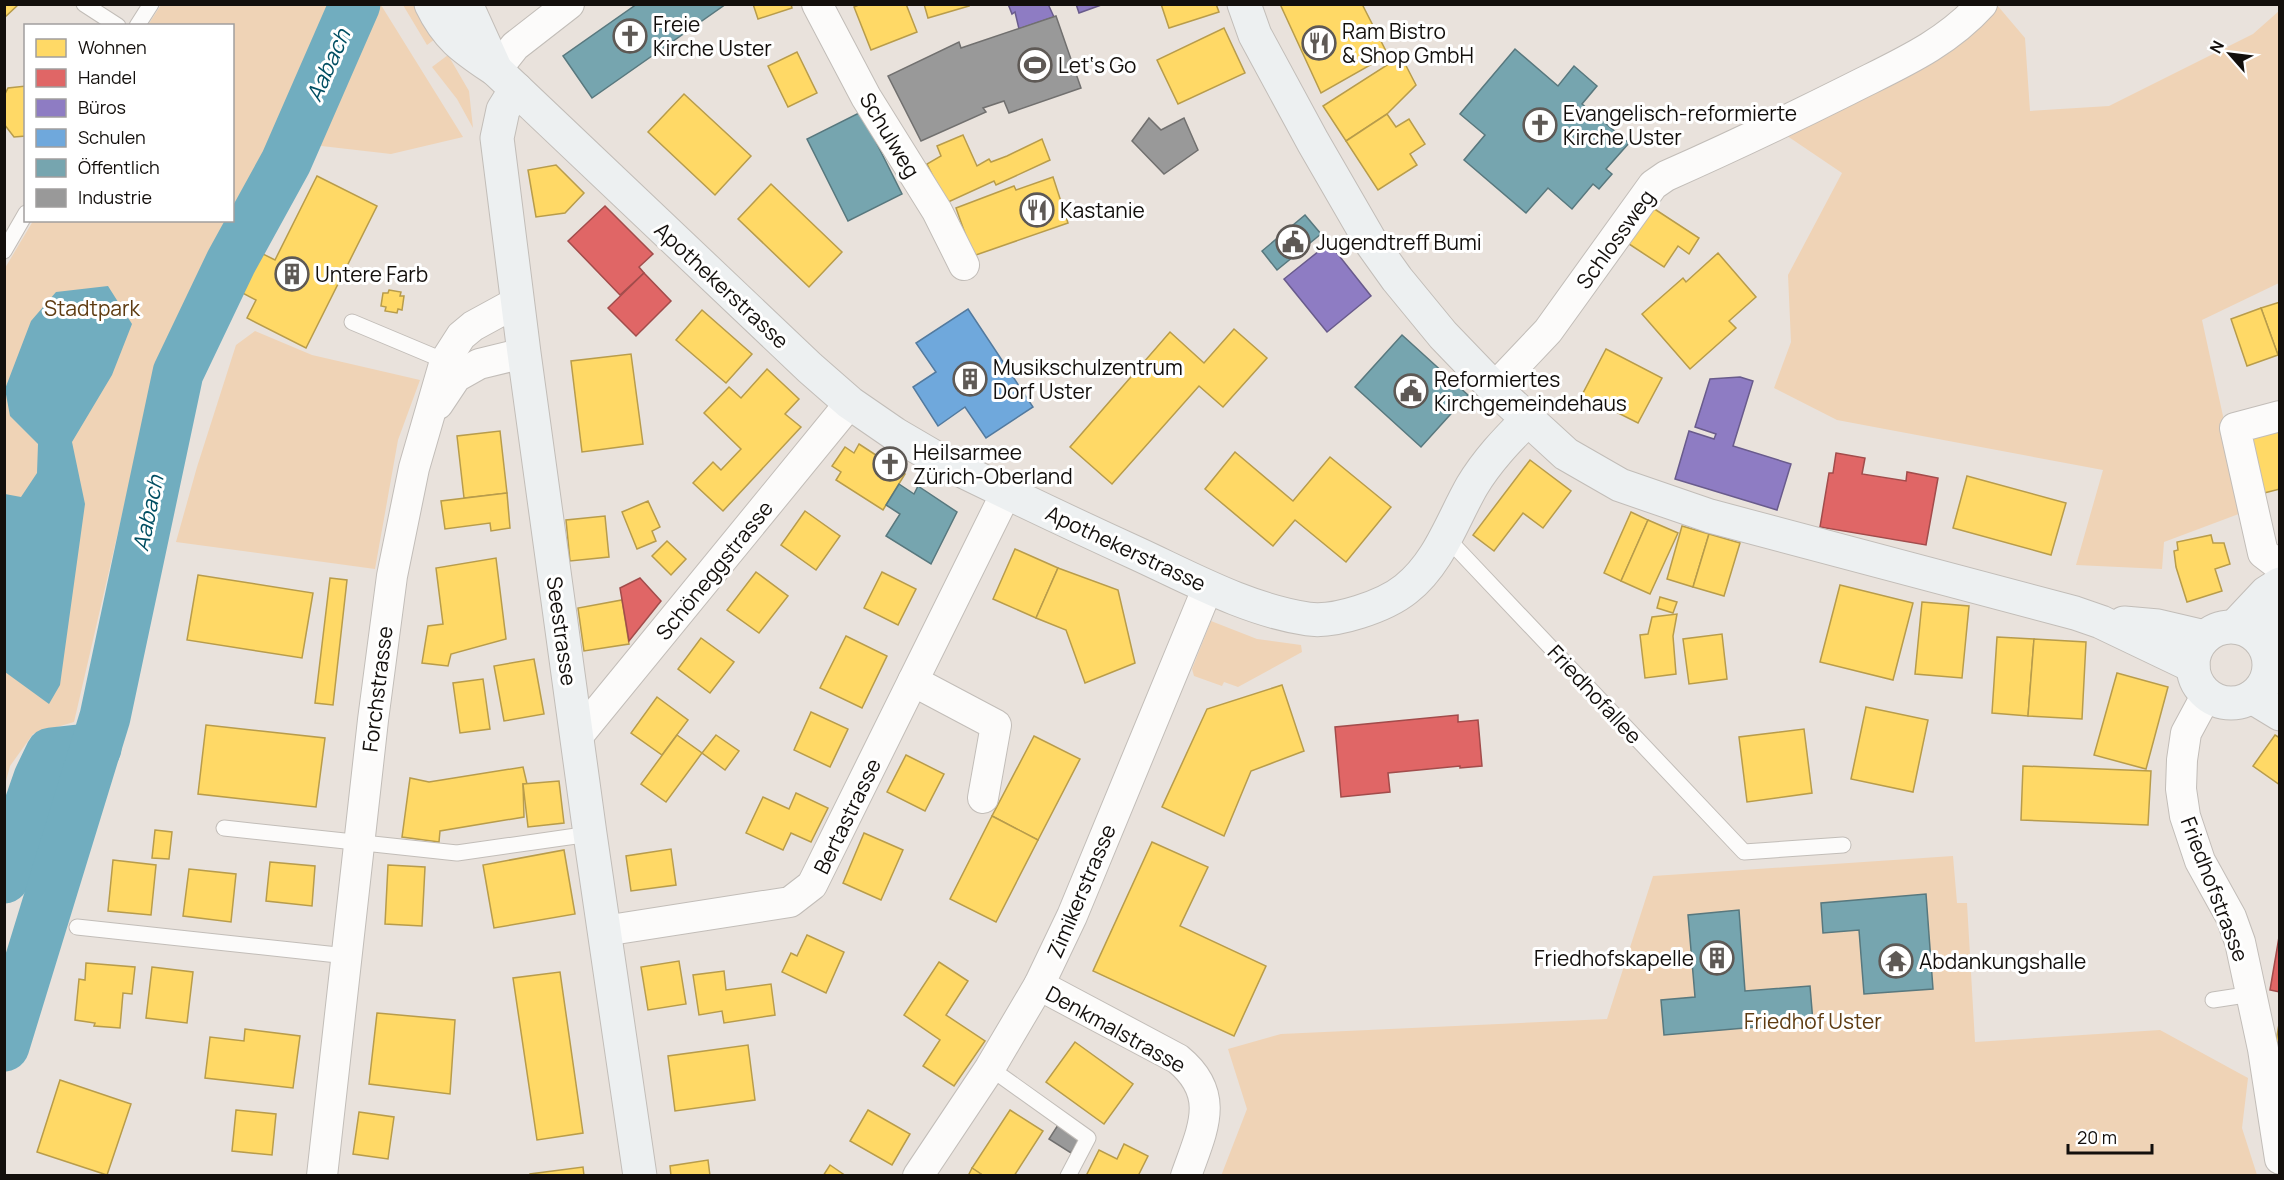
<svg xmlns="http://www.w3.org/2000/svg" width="2284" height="1180" viewBox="0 0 2284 1180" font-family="Manrope,sans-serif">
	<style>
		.green { fill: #efd3b6 }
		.water { fill: #71adbf }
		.homes { fill: #ffd966; stroke: #b89c4b; stroke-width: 1.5 }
		.shops { fill: #e06666; stroke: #a24c4b; stroke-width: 1.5 }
		.offices { fill: #8e7cc3; stroke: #695b8c; stroke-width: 1.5 }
		.schools { fill: #6fa8dc; stroke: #537a9e; stroke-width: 1.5 }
		.public { fill: #76a5af; stroke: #58787e; stroke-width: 1.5 }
		.industry { fill: #999; stroke: #71706f; stroke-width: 1.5 }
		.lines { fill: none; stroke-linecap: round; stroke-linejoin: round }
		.river { stroke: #71adbf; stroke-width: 51 }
		.lane-casing { stroke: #c2bdb8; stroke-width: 17 }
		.street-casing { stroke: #c2bdb8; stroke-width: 32 }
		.secondary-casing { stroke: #c2bdb8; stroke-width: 35 }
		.lane { stroke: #fcfbfa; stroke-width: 15 }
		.street { stroke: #fcfbfa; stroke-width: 30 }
		.secondary { stroke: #edf0f1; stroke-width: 33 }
		.labels { text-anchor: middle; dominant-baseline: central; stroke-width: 6; stroke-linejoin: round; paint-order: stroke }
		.poi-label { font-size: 21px; fill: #130f0c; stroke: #fff; text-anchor: start }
		.street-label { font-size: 21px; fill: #130f0c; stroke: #fff }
		.park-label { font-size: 21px; fill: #5e3b11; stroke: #fff }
		.water-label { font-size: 22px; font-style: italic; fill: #004e62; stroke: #fff }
	</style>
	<rect width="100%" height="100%" fill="#e9e2dc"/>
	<g class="green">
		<path d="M161,5H381L463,137L391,154L278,141L153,381L74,722L33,734L10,766L5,785V268L33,221L232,220V26L148,25Z"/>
		<path d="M403,5H415L435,39L427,45Z"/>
		<path d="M1982,5H1997L2025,38L2030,111L2109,106L2253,34L2279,11V283L2202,320L2244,512L2164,542L2162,569L2076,565L2103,470L1837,420L1774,388L1791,342L1788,275L1842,173L1774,127Z"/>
		<path d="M448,55L469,91L473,128L457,99L432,67Z"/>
		<path d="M255,331L312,355L420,380L398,440L375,569L176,542L197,467L236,345Z"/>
		<path d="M1211,621L1257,639L1301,645L1302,652L1238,687L1224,682L1222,686L1194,676L1192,669Z"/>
		<path d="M1953,856L1957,903H1967L1975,1042L2160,1030L2248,1078L2242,1128L2257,1175L1221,1176L1247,1109L1228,1049L1281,1034L1607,1019L1653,876Z"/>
	</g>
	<path class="water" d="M108,286L132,324L112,375L72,442L85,504L60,685L49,704L5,672V494L21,497L37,473L38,444L10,416L5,389L31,321L56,292Z"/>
	<g class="homes">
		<path d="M4,4H19L4,18Z"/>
		<path d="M753,4H791L792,8L758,19Z"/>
		<path d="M861,4H906L917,32L871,50L854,7Z"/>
		<path d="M924,4H968L969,6L928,18Z"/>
		<path d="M1161,4H1216L1219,12L1169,28Z"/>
		<path d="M1280,4H1362L1388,55L1321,93Z"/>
		<path d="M1224,28L1245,73L1178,104L1157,60Z"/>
		<path d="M797,52L817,93L788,107L768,66Z"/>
		<path d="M1401,56L1416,85L1387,114L1346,141L1323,106Z"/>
		<path d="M26,86V136L14,137L4,124V96L8,88Z"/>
		<path d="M684,94L751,156L715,195L648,132Z"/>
		<path d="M1387,114L1396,127L1409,119L1425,144L1410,154L1417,165L1378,190L1346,141Z"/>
		<path d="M963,135L977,166L989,159L991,162L1007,156L1042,139L1050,160L996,185L994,181L946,203L927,164L941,156L937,146Z"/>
		<path d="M556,165L584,193L565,213L536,217L528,170Z"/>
		<path d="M317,176L377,206L306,348L247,318L256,300L233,288L253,249L275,260Z"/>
		<path d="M1053,177L1068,223L973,256L956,208L1014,186L1016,190Z"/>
		<path d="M771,184L842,252L809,287L738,219Z"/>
		<path d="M1653,208L1699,238L1689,254L1678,246L1664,267L1626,242Z"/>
		<path d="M1718,253L1756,297L1729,321L1736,328L1690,369L1642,314L1683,278L1686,282Z"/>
		<path d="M389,290L401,292L400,296H404L402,310L398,309L397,313L385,311L386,307L381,306L383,293H388Z"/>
		<path d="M2280,302V355H2278L2261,308Z"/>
		<path d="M2261,308L2278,355L2247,366L2231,319Z"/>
		<path d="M702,310L752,354L726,383L676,340Z"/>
		<path d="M1234,329L1267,358L1223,407L1199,386L1112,484L1070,447L1170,332L1204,363Z"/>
		<path d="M1606,349L1662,378L1638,423L1582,395Z"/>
		<path d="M631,354L643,444L582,452L571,361Z"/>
		<path d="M767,369L799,399L785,414L801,427L723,511L693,483L713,462L721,470L741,449L704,413L729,387L741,398Z"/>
		<path d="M2278,426L2280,434V489L2264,493L2249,434Z"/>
		<path d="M500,431L507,493L464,498L457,436Z"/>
		<path d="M859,444L905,474L883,510L836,480L841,472L832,466L845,447L854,453Z"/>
		<path d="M1235,452L1293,501L1330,457L1391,507L1346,562L1295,520L1273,546L1205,489Z"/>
		<path d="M1530,460L1571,491L1543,528L1523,513L1494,551L1473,535Z"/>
		<path d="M1967,476L2066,503L2051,555L1953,528Z"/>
		<path d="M507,493L510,528L491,531L490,523L445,529L441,501Z"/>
		<path d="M648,501L660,527L652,531L656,541L637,549L622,512Z"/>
		<path d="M805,511L840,536L816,570L781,545Z"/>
		<path d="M1631,512L1648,520L1621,581L1604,573Z"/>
		<path d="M605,516L609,557L570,561L566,520Z"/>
		<path d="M1648,520L1678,533L1650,594L1621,581Z"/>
		<path d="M1682,526L1709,534L1693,587L1667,579Z"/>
		<path d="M1709,534L1740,543L1724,596L1693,587Z"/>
		<path d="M2211,535L2213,543H2224L2230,564L2215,569L2222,591L2187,602L2176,567L2174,551L2178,550L2177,542Z"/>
		<path d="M667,541L686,559L671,575L652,556Z"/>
		<path d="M1015,549L1058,568L1036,618L993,599Z"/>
		<path d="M496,558L506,639L451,654L448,666L422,663L428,626L443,624L436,568Z"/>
		<path d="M1058,568L1118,590L1135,663L1085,683L1066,630L1036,618Z"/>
		<path d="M756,572L788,596L759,633L727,610Z"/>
		<path d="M882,572L916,589L898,625L864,608Z"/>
		<path d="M198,575L313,593L302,658L187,640Z"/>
		<path d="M330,578L347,580L333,705L315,703Z"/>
		<path d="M1840,585L1913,603L1893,680L1820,662Z"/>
		<path d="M1660,597L1677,602L1673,613L1657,608Z"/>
		<path d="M622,600L629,644L584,651L578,608Z"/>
		<path d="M1922,602L1969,606L1962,678L1915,674Z"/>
		<path d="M1677,614L1673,636L1676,674L1645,678L1640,635L1648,634L1652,617Z"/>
		<path d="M1722,634L1727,679L1689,684L1683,639Z"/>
		<path d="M846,636L887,656L862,708L820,688Z"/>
		<path d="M1997,637L2034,639L2028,716L1992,713Z"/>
		<path d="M701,638L734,662L710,693L678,669Z"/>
		<path d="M2034,639L2086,642L2082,719L2028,716Z"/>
		<path d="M534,659L544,714L504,721L494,666Z"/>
		<path d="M2117,673L2168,687L2146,769L2094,755Z"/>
		<path d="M483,679L490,729L460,733L453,683Z"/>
		<path d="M1282,685L1304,751L1251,771L1224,836L1162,807L1207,709Z"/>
		<path d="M657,697L688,720L662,755L631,733Z"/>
		<path d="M1866,707L1928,720L1913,792L1851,779Z"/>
		<path d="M811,712L848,729L830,767L794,750Z"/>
		<path d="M206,725L325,738L316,807L198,794Z"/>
		<path d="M1804,729L1812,793L1747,802L1739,737Z"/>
		<path d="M677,735L702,753L666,802L641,784Z"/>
		<path d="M716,735L739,751L725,770L702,753Z"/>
		<path d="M2275,735L2280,738V785L2253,766Z"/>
		<path d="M1034,736L1080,759L1038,840L992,816Z"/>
		<path d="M906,755L944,774L925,811L887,792Z"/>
		<path d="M2023,766L2151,771L2148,825L2021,820Z"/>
		<path d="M523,767L527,784H523L524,817L440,831L439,842L402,837L410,778L429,782Z"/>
		<path d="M559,781L564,823L528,827L523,784Z"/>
		<path d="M796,793L828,808L811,842L791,833L783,850L746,833L763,797L789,809Z"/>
		<path d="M992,816L1038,840L996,922L950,899Z"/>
		<path d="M155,830L172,832L169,859L152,858Z"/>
		<path d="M864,833L903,850L881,900L843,883Z"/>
		<path d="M1152,842L1208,867L1180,926L1266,966L1234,1036L1093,971Z"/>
		<path d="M671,849L676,885L631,891L626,856Z"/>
		<path d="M564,850L575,914L494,928L483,865Z"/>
		<path d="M113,860L156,865L151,915L108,911Z"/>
		<path d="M270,862L315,866L312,906L266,901Z"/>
		<path d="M388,865L425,867L422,926L385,924Z"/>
		<path d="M189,869L236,874L231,922L183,916Z"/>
		<path d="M807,935L844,952L826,993L782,972L791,953L797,956Z"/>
		<path d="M679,961L686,1004L648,1010L641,967Z"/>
		<path d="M939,962L968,981L946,1015L985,1041L954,1086L923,1066L940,1040L904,1015Z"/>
		<path d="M86,963L135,967L132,994L123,993L120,1028L94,1026L95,1023L75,1020L79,979L85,980Z"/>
		<path d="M152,967L193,972L187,1023L146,1018Z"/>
		<path d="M724,971L726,990L771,984L775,1015L724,1023L722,1011L699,1015L693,975Z"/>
		<path d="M560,972L583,1133L537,1140L513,978Z"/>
		<path d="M377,1013L455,1020L450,1094L369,1084Z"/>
		<path d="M2280,1018V1043L2276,1042Z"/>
		<path d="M245,1029L300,1036L293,1088L205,1078L210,1037L244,1041Z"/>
		<path d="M1075,1042L1133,1084L1104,1124L1046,1082Z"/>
		<path d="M748,1045L755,1100L675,1111L668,1056Z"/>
		<path d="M60,1080L131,1104L107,1175L37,1152Z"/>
		<path d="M236,1110L276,1114L272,1155L232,1151Z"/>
		<path d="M868,1110L910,1134L892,1165L850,1141Z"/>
		<path d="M1010,1110L1043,1131L1014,1176H984L972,1168Z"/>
		<path d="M359,1112L394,1117L388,1159L353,1154Z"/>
		<path d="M1124,1144L1148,1156L1138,1176H1086L1099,1150L1117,1159Z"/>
		<path d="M708,1160L710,1176H671L670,1166Z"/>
		<path d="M830,1165L846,1176H823Z"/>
		<path d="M583,1167L584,1176H530V1174Z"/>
		<path d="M972,1168L984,1176H968Z"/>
	</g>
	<g class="shops">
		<path d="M605,206L653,254L639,267L644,273L620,295L568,241Z"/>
		<path d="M644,273L671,301L636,336L608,308Z"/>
		<path d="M1836,453L1865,458L1862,474L1906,481L1907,472L1938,478L1926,545L1820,527L1829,473H1833Z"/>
		<path d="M640,578L661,601L629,641L620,588Z"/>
		<path d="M1458,715V722L1478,720L1482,766L1460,768V766L1388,773L1390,792L1341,797L1335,727Z"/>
		<path d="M2279,937H2280V992L2270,990Z"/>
	</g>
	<g class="offices">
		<path d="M1008,4H1048L1054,17L1019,29L1015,12L1012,14Z"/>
		<path d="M1076,4H1104L1079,13Z"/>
		<path d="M1329,243L1371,296L1327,332L1284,279Z"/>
		<path d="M1740,377L1753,381L1733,446L1791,464L1777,510L1675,479L1689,431L1714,439L1716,434L1695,427L1710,379Z"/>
	</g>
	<path class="schools" d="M968,309L1033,407L986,438L965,407L938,426L913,387L936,372L916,343Z"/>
	<g class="public">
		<path d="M637,4H726L592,98L563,56Z"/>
		<path d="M1515,49L1558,86L1574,66L1597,86L1582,104L1629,143L1606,169L1612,174L1599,189L1593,184L1572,209L1548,188L1526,213L1464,160L1485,135L1460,114Z"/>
		<path d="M861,112L902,194L848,221L807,139Z"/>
		<path d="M1305,215L1321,234L1277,270L1262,251Z"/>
		<path d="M1402,335L1468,395L1421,447L1355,387Z"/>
		<path d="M899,484L914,494L918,486L957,512L931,564L886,536L900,514L886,505Z"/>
		<path d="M1926,894L1933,989L1864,994L1859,930L1823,933L1821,903Z"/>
		<path d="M1739,910L1745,991L1810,986L1813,1022L1664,1035L1661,1000L1695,997L1688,915Z"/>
	</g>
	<g class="industry">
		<path d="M1056,16L1081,88L1009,113L1004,101L983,108L986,112L921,141L888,76L959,42L961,48Z"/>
		<path d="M1149,118L1161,130L1184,118L1198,150L1164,174L1132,141Z"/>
		<path d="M1058,1125L1080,1138L1071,1153L1049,1139Z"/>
	</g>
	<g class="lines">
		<g class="river">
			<path d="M4,878L39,778L51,753L96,748"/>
			<path d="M4,1046L105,717L178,373L231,262L286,162L355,4"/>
		</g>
		<g class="lane-casing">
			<g id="lane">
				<path d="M84,4L118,26"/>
				<path d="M137,26L151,4"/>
				<path d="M4,251L26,213"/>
				<path d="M352,322L445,361"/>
				<path d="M1446,537L1744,852L1843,845"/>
				<path d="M224,828L457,853L590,834"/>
				<path d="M77,927L347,956"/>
				<path d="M2213,1000L2252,994"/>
				<path d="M990,1068L1088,1138L1068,1176"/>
			</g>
		</g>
		<g class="street-casing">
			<g id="street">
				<path d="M817,4L866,97L937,211L964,265"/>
				<path d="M496,70L515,46L569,4"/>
				<path d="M1494,388L1548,331L1653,185L1666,176C1727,149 1788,120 1848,90C1897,65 1944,46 1982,4"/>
				<path d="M438,404L456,377L479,364L524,353"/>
				<path d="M2280,416L2235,428L2263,553L2280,566"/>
				<path d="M913,681L996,725L983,798"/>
				<path d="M2207,694L2186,733L2182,760L2181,789L2185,816L2200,861L2231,917L2240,942L2263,1049L2280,1159"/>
				<path d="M577,737L850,403"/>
				<path d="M604,931L790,902L812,885L1006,493"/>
				<path d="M1039,985L1178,1059C1222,1095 1202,1130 1186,1176"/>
				<path d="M322,1176L373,720L392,576L414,468L445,361L461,336L473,326L517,302"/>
				<path d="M918,1176L990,1068L1039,985L1072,916L1208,587"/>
			</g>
		</g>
		<g class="secondary-casing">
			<g id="secondary">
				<path d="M431,4C448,39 465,49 496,70L810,368L850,403L895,434L936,458C1003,491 1070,523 1138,554C1192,579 1248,610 1308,619C1335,623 1385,606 1406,589C1439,563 1452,521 1472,486C1487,461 1506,441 1527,420"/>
				<path d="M466,4L496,70"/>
				<path d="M1244,4L1255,35L1313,142L1372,244L1397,279L1443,335L1494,388L1566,454L1620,485L1710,516L2075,613L2101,622L2193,666"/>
				<path d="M516,89L503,110L497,138L524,353L590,834L640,1176"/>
				<path d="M2124,623L2158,626L2205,637"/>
				<path d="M2235,626L2266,593L2280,584"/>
				<circle cx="2231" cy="665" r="38"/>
				<path d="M2263,643L2280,619"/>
				<path d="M2252,697L2280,714"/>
			</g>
		</g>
		<use href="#lane" class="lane"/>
		<use href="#street" class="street"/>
		<use href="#secondary" class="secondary"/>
	</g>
	<defs>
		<g id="church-ring" transform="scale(1.725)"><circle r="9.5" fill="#fff" stroke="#5e5955" stroke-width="1.5"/><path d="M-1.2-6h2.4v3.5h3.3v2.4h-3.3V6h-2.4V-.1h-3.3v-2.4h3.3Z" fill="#5e5955"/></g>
		<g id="restaurant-ring" transform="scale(1.725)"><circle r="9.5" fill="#fff" stroke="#5e5955" stroke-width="1.5"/><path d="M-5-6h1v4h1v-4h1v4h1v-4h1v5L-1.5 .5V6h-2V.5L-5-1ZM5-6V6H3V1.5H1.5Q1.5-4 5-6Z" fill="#5e5955"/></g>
		<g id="stadium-ring" transform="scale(1.725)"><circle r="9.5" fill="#fff" stroke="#5e5955" stroke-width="1.5"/><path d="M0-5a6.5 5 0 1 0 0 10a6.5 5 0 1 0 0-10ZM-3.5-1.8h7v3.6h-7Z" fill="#5e5955"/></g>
		<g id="civic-ring" transform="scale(1.725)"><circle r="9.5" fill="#fff" stroke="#5e5955" stroke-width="1.5"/><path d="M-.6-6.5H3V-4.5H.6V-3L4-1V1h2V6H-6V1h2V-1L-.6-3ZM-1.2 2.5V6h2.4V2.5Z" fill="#5e5955"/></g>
		<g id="building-ring" transform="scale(1.725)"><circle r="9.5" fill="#fff" stroke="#5e5955" stroke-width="1.5"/><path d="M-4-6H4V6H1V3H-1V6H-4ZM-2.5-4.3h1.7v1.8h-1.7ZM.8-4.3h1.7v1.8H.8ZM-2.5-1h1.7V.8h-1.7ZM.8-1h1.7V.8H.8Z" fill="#5e5955"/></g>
		<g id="temple-ring" transform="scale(1.725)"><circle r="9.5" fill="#fff" stroke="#5e5955" stroke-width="1.5"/><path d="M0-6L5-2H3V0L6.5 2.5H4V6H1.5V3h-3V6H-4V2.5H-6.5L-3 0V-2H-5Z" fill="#5e5955"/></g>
	</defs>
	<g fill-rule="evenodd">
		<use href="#church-ring" x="630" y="36"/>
		<use href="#restaurant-ring" x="1319" y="43"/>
		<use href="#stadium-ring" x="1035" y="65"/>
		<use href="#church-ring" x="1540" y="125"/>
		<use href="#restaurant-ring" x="1037" y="210"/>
		<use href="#civic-ring" x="1293" y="242"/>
		<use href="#building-ring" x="292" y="274"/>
		<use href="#building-ring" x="970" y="379"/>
		<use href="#civic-ring" x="1411" y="391"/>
		<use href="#church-ring" x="890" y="464"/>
		<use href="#building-ring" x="1717" y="958"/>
		<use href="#temple-ring" x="1896" y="961"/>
	</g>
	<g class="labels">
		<g class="poi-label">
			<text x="653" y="24">Freie<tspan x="653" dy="24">Kirche Uster</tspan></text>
			<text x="1342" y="31">Ram Bistro<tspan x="1342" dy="24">&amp; Shop GmbH</tspan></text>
			<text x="1058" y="65">Let‘s Go</text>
			<text x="1563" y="113">Evangelisch-reformierte<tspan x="1563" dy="24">Kirche Uster</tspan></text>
			<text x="1060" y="210">Kastanie</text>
			<text x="1316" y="242">Jugendtreff Bumi</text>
			<text x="315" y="274">Untere Farb</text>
			<text x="993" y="367">Musikschulzentrum<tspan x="993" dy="24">Dorf Uster</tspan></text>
			<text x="1434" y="379">Reformiertes<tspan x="1434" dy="24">Kirchgemeindehaus</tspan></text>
			<text x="913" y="452">Heilsarmee<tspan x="913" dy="24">Zürich-Oberland</tspan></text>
			<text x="1694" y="958" text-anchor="end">Friedhofskapelle</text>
			<text x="1919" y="961">Abdankungshalle</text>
		</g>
		<g class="street-label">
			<text transform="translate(890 135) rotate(59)">Schulweg</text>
			<text transform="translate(1615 239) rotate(-54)">Schlossweg</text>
			<text transform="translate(722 285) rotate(43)">Apothekerstrasse</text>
			<text transform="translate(1126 548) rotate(25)">Apothekerstrasse</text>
			<text transform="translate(714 570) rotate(-51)">Schöneggstrasse</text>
			<text transform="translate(562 631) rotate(82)">Seestrasse</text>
			<text transform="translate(377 689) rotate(-83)">Forchstrasse</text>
			<text transform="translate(1595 694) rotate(47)">Friedhofallee</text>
			<text transform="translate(847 816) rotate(-64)">Bertastrasse</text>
			<text transform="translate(2215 889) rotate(69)">Friedhofstrasse</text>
			<text transform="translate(1081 891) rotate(-67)">Zimikerstrasse</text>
			<text transform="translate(1116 1029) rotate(29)">Denkmalstrasse</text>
		</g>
		<g class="park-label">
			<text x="92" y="308">Stadtpark</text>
			<text x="1813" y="1021">Friedhof Uster</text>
		</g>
		<g class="water-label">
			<text transform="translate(328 65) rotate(-66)">Aabach</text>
			<text transform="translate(148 513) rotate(-78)">Aabach</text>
		</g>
	</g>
	<rect width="2284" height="1180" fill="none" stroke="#130f0c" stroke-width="12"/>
	<rect x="24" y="24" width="210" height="198" fill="#ffffff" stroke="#a19f9e" stroke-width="1.5"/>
	<rect x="36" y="39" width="30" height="18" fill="#ffd966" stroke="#a19f9e" stroke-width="1.5"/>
	<text x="78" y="54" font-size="18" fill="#130f0c">Wohnen</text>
	<rect x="36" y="69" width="30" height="18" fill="#e06666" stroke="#a19f9e" stroke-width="1.5"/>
	<text x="78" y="84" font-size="18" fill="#130f0c">Handel</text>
	<rect x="36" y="99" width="30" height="18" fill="#8e7cc3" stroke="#a19f9e" stroke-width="1.5"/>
	<text x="78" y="114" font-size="18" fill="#130f0c">Büros</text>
	<rect x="36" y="129" width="30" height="18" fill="#6fa8dc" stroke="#a19f9e" stroke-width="1.5"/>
	<text x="78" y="144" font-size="18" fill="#130f0c">Schulen</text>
	<rect x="36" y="159" width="30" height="18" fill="#76a5af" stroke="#a19f9e" stroke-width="1.5"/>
	<text x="78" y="174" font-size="18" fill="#130f0c">Öffentlich</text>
	<rect x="36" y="189" width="30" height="18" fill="#999999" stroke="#a19f9e" stroke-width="1.5"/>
	<text x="78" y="204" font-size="18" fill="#130f0c">Industrie</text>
	<g transform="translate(2230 54) rotate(298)" stroke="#ffffff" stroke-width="4.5" paint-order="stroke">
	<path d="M0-4.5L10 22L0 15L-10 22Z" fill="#130f0c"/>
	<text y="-9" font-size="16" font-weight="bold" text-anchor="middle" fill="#130f0c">N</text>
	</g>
	<path d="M2068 1144v9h84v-9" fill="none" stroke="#130f0c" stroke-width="3"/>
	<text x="2077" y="1144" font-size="18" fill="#130f0c" stroke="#ffffff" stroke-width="4.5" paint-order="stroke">20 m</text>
</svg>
